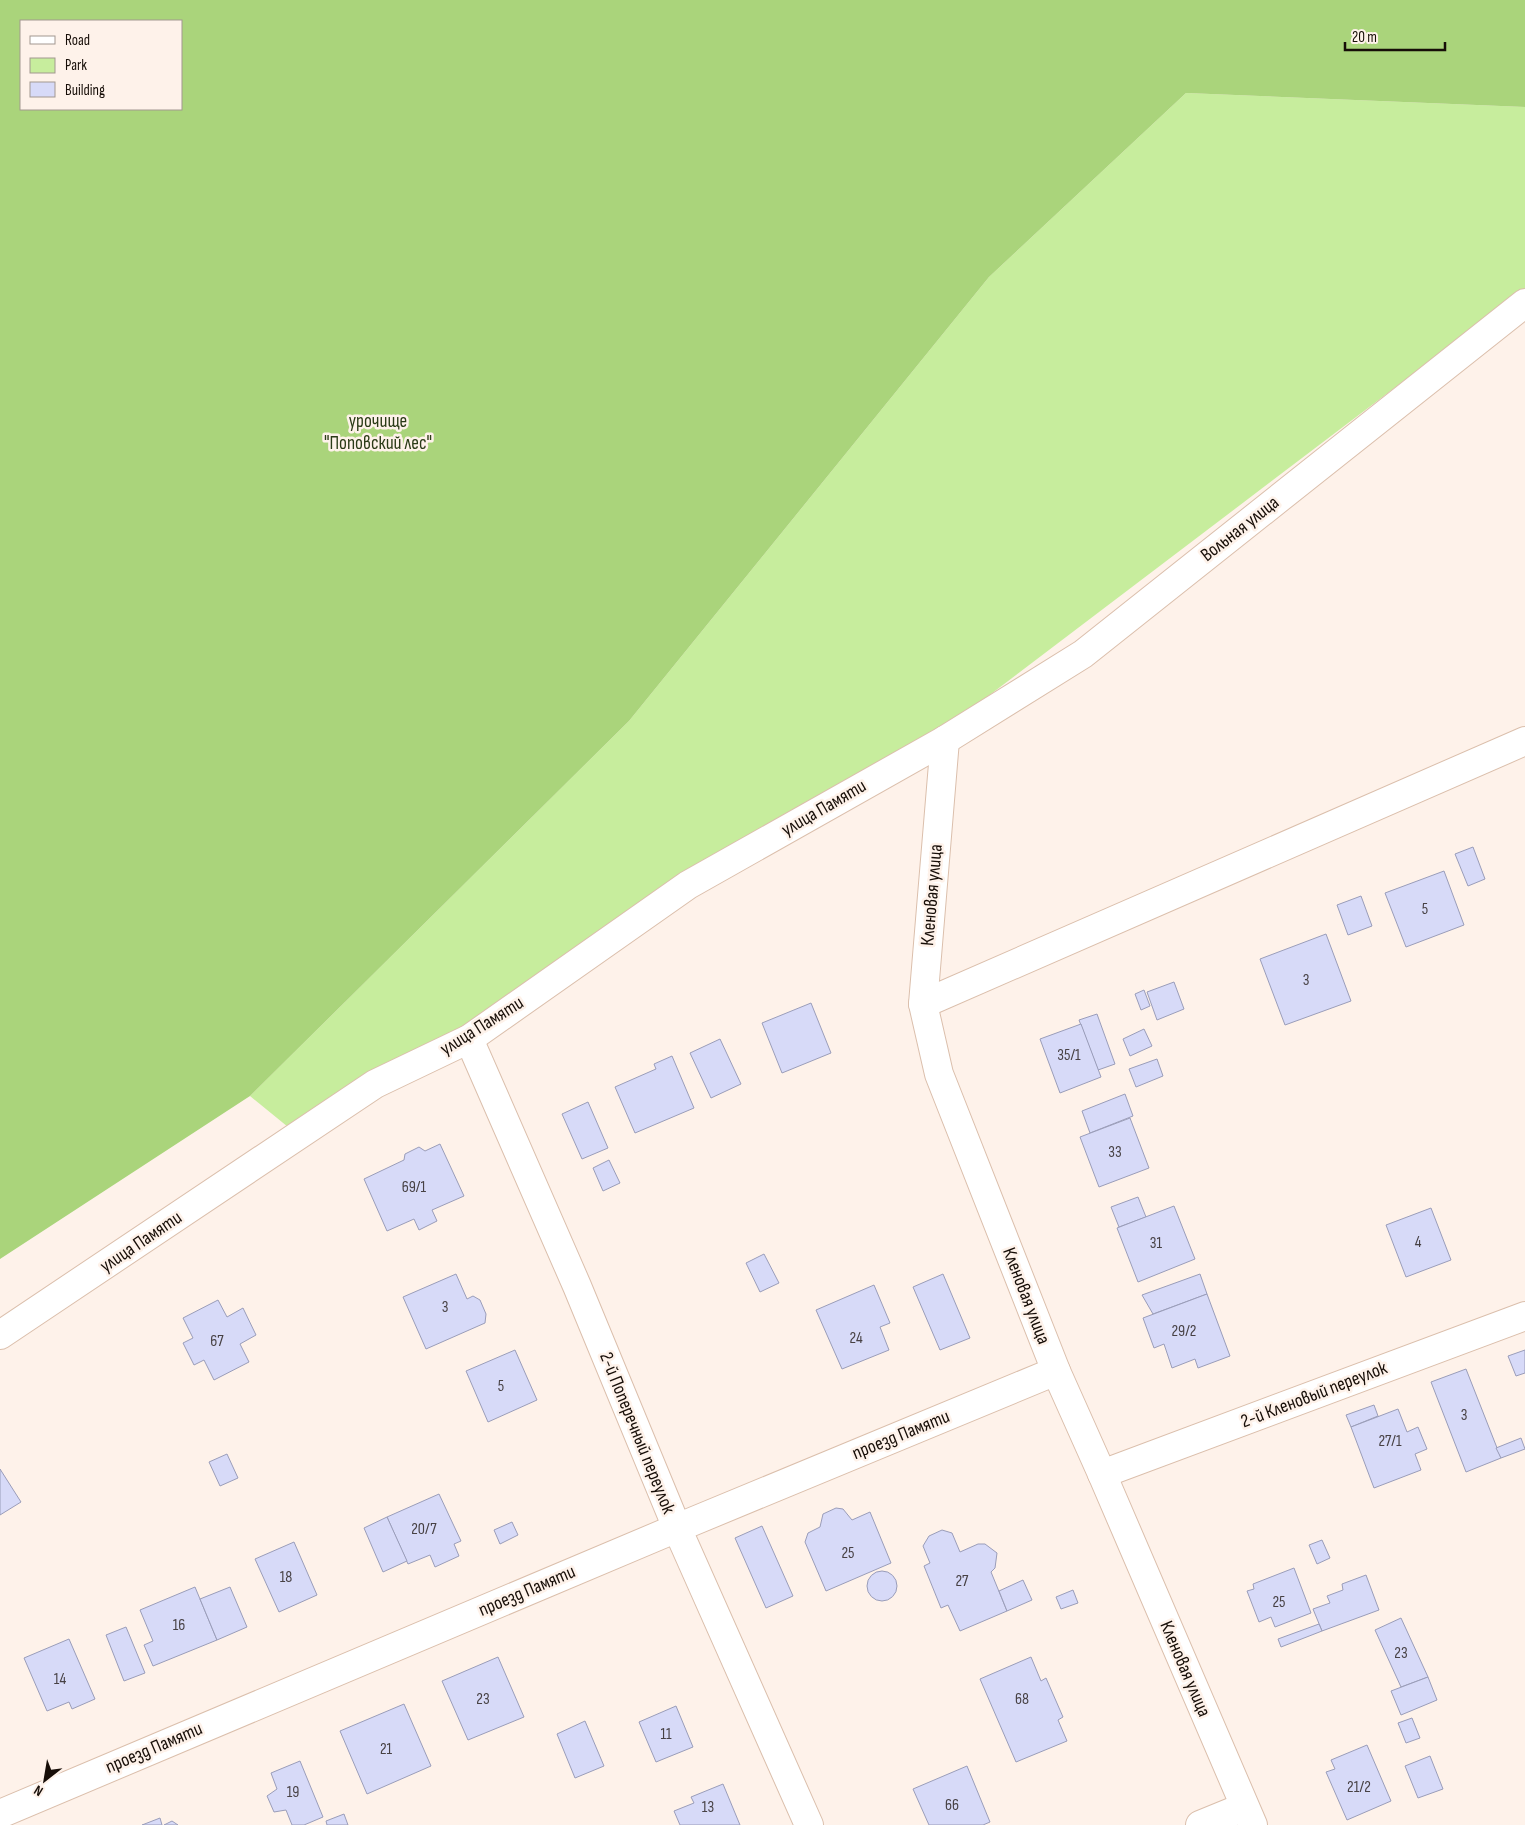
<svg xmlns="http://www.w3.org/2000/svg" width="1525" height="1825" viewBox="0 0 1525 1825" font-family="'Sofia Sans Condensed',sans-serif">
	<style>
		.green { fill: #c7ed9d }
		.forest { fill: #aad47b; fill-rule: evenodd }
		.building { fill: #d7daf8; stroke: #9a9db9 }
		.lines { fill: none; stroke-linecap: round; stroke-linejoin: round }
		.minor-casing { stroke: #dbbfac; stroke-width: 30 }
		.minor { stroke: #fff; stroke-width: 28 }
		.labels { text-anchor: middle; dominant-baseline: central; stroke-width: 5; stroke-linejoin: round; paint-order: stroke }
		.number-label { font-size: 16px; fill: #474144 }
		.park-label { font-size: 19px; fill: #2b3b17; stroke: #fef2ea }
		.street-label { font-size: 19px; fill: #170e08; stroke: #fef2ea }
	</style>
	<rect width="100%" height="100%" fill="#fef2ea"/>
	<path class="green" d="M1186,93L1525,107V289L950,725L304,1140L250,1096L629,721L989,277Z"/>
	<path class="forest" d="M0,0H1525V107L1186,93L989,277L629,721L250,1096L0,1259ZM21,21H181V109H21Z"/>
	<g class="building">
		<path d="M1473,847L1485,879L1468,886L1455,854Z"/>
		<path d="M1444,871L1464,925L1406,947L1385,893Z"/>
		<path d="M1361,896L1372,926L1348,935L1337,905Z"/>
		<path d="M1326,934L1351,1001L1285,1025L1260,959Z"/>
		<path d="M1174,982L1184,1009L1157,1020L1147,992Z"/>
		<path d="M1144,990L1150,1006L1141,1010L1135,994Z"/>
		<path d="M811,1003L831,1053L782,1073L762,1023Z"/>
		<path d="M1097,1014L1115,1064L1098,1070L1079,1020Z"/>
		<path d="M1081,1024L1101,1077L1060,1093L1040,1039Z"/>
		<path d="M1144,1029L1152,1046L1130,1056L1123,1039Z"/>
		<path d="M720,1039L741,1084L711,1098L690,1053Z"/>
		<path d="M672,1056L694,1108L635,1133L615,1087L656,1069L654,1064Z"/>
		<path d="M1157,1059L1163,1076L1136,1087L1129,1069Z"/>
		<path d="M1125,1094L1133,1116L1090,1133L1082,1111Z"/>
		<path d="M588,1102L608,1148L582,1159L562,1114Z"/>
		<path d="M1130,1118L1149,1168L1099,1187L1080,1137Z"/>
		<path d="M440,1144L464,1196L432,1210L437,1221L419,1230L414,1219L387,1231L364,1179L404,1160L405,1154L419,1147L425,1151Z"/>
		<path d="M609,1160L620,1183L603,1191L593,1168Z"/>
		<path d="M1138,1197L1146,1217L1119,1227L1111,1207Z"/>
		<path d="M1174,1206L1195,1259L1138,1282L1117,1228Z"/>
		<path d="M1431,1208L1451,1260L1406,1277L1386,1225Z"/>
		<path d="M764,1254L779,1283L760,1292L746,1263Z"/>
		<path d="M456,1274L467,1299L473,1296L480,1300L486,1314L485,1323L426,1349L403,1297Z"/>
		<path d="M943,1274L970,1338L940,1350L913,1287Z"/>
		<path d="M1200,1274L1207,1294L1153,1314L1142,1295Z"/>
		<path d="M874,1285L890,1323L880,1327L889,1350L842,1369L816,1310Z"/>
		<path d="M1207,1294L1230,1356L1198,1368L1195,1359L1172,1368L1164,1344L1154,1348L1143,1318Z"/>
		<path d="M218,1300L227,1317L243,1308L256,1335L240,1344L249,1362L214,1380L204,1360L194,1365L183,1343L193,1338L183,1318Z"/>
		<path d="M515,1350L537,1400L488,1422L466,1371Z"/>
		<path d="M1525,1350V1373L1516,1376L1508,1356Z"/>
		<path d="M1466,1369L1501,1458L1466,1472L1431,1382Z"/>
		<path d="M1374,1405L1378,1416L1351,1427L1346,1415Z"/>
		<path d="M1398,1409L1407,1432L1418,1427L1427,1449L1415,1454L1421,1470L1374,1488L1351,1427Z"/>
		<path d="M1521,1438L1525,1449L1501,1458L1496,1448Z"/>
		<path d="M227,1454L238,1478L220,1486L209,1462Z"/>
		<path d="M0,1469L21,1502L0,1515Z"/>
		<path d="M439,1494L461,1541L454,1544L459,1556L435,1567L430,1555L408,1564L387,1517Z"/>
		<path d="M836,1508L843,1509L852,1520L870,1512L891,1563L826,1591L805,1542L808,1533L820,1527L823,1514Z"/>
		<path d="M387,1517L407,1561L383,1572L364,1528Z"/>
		<path d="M512,1522L518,1535L500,1544L494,1530Z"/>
		<path d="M762,1526L793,1596L766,1608L735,1538Z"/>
		<path d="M942,1530L952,1533L960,1552L978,1544H985L997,1553L995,1568L991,1572L1007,1611L960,1631L948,1605L941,1608L924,1566L930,1563L923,1546L929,1536Z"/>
		<path d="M1322,1540L1330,1558L1317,1564L1309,1545Z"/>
		<path d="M294,1542L317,1595L279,1612L255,1559Z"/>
		<path d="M1294,1568L1311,1613L1275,1627L1271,1617L1259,1622L1247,1591L1254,1589L1253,1584Z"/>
		<circle cx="882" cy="1586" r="15"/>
		<path d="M1366,1575L1379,1610L1322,1631L1313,1609L1330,1603L1327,1596L1343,1590L1342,1584Z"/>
		<path d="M1023,1580L1032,1600L1007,1611L999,1591Z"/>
		<path d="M195,1587L217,1640L153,1666L144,1645L153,1641L140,1610Z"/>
		<path d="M230,1587L247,1627L217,1640L200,1599Z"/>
		<path d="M1073,1590L1078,1603L1061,1609L1056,1597Z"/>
		<path d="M1401,1618L1428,1677L1401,1687L1375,1630Z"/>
		<path d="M1319,1624L1322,1631L1281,1647L1278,1639Z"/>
		<path d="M126,1627L145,1673L124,1681L106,1635Z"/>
		<path d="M69,1639L95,1699L72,1709L69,1702L47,1711L24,1658Z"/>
		<path d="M498,1657L524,1717L468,1740L442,1681Z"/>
		<path d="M1031,1657L1041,1681L1046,1678L1063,1717L1058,1720L1067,1741L1016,1762L980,1679Z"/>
		<path d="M1428,1677L1437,1700L1401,1715L1391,1691Z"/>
		<path d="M404,1704L431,1766L367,1794L340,1731Z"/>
		<path d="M676,1706L693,1747L656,1762L639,1722Z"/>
		<path d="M1412,1718L1420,1738L1406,1743L1398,1723Z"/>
		<path d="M585,1721L604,1766L575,1778L557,1734Z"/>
		<path d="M1367,1745L1391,1801L1347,1820L1326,1772L1335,1769L1331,1760Z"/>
		<path d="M1430,1756L1443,1789L1418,1798L1405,1766Z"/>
		<path d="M300,1761L323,1817L304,1825H292L286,1810L274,1812L267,1796L277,1789L271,1773Z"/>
		<path d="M967,1766L990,1822L983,1825H929L913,1789Z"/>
		<path d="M723,1784L740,1825H680L674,1811L694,1803L691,1797Z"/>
		<path d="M344,1814L348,1825H327L326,1821Z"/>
		<path d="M160,1818L162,1825H142Z"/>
		<path d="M172,1821L178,1825H164Z"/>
	</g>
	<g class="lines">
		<g class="minor-casing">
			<g id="minor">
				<path d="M945,740L923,1004L939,1074L1056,1371L1102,1474L1253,1825"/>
				<path d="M923,1004L1525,741"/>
				<path d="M469,1039L577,1286L677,1528L809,1825"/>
				<path d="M0,1335L375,1084L469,1039L688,885L945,740L1083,654L1525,303"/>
				<path d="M1102,1474L1525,1316"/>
				<path d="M0,1814L677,1528L1056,1371"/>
				<path d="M1200,1825L1244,1807"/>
			</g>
		</g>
		<use href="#minor" class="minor"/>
	</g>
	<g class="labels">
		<g class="number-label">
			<text x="1425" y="909">5</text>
			<text x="1306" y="980">3</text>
			<text x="1069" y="1055">35/1</text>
			<text x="1115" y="1152">33</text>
			<text x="414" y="1187">69/1</text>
			<text x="1418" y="1242">4</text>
			<text x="1156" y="1243">31</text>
			<text x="445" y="1307">3</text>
			<text x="1184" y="1331">29/2</text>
			<text x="856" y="1338">24</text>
			<text x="217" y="1341">67</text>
			<text x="501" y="1386">5</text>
			<text x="1464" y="1415">3</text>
			<text x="1390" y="1441">27/1</text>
			<text x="424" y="1529">20/7</text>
			<text x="848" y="1553">25</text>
			<text x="286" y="1577">18</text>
			<text x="962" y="1581">27</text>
			<text x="1279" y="1602">25</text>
			<text x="179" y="1625">16</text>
			<text x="1401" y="1653">23</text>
			<text x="60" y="1679">14</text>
			<text x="483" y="1699">23</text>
			<text x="1022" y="1699">68</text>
			<text x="666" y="1734">11</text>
			<text x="386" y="1749">21</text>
			<text x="1359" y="1787">21/2</text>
			<text x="293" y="1792">19</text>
			<text x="952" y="1805">66</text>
			<text x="708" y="1807">13</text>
		</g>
		<g class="park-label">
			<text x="378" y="421">урочище<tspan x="378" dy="22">"Поповский лес"</tspan></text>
		</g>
		<g class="street-label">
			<text transform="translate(1240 529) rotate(-38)">Вольная улица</text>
			<text transform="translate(824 808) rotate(-30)">улица Памяти</text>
			<text transform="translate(932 895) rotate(-85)">Кленовая улица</text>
			<text transform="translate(482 1026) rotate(-32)">улица Памяти</text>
			<text transform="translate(141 1242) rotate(-34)">улица Памяти</text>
			<text transform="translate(1026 1296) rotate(69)">Кленовая улица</text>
			<text transform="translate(1314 1395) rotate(-21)">2-й Кленовый переулок</text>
			<text transform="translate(637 1433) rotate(68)">2-й Поперечный переулок</text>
			<text transform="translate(901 1435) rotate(-22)">проезд Памяти</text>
			<text transform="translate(527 1591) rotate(-23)">проезд Памяти</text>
			<text transform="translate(1185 1669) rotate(67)">Кленовая улица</text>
			<text transform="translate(154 1748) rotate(-23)">проезд Памяти</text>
		</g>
	</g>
	<rect x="20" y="20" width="162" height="90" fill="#fef2ea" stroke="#a29790"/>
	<rect x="30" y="36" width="25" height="8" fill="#ffffff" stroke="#a29790"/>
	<text x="65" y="45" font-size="15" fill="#170e08">Road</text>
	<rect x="30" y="58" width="25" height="15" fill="#c7ed9d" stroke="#a29790"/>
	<text x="65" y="70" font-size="15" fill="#170e08">Park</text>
	<rect x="30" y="82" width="25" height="15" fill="#d7daf8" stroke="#a29790"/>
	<text x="65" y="95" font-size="15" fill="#170e08">Building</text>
	<g transform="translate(45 1780) rotate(211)" stroke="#fef2ea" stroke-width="4" paint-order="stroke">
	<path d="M0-4L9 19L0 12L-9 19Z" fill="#170e08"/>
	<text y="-8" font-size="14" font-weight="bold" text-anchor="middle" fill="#170e08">N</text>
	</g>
	<path d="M1345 42v8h100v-8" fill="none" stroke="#170e08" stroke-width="2.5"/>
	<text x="1352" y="42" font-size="15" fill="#170e08" stroke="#fef2ea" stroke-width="4" paint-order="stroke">20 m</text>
</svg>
